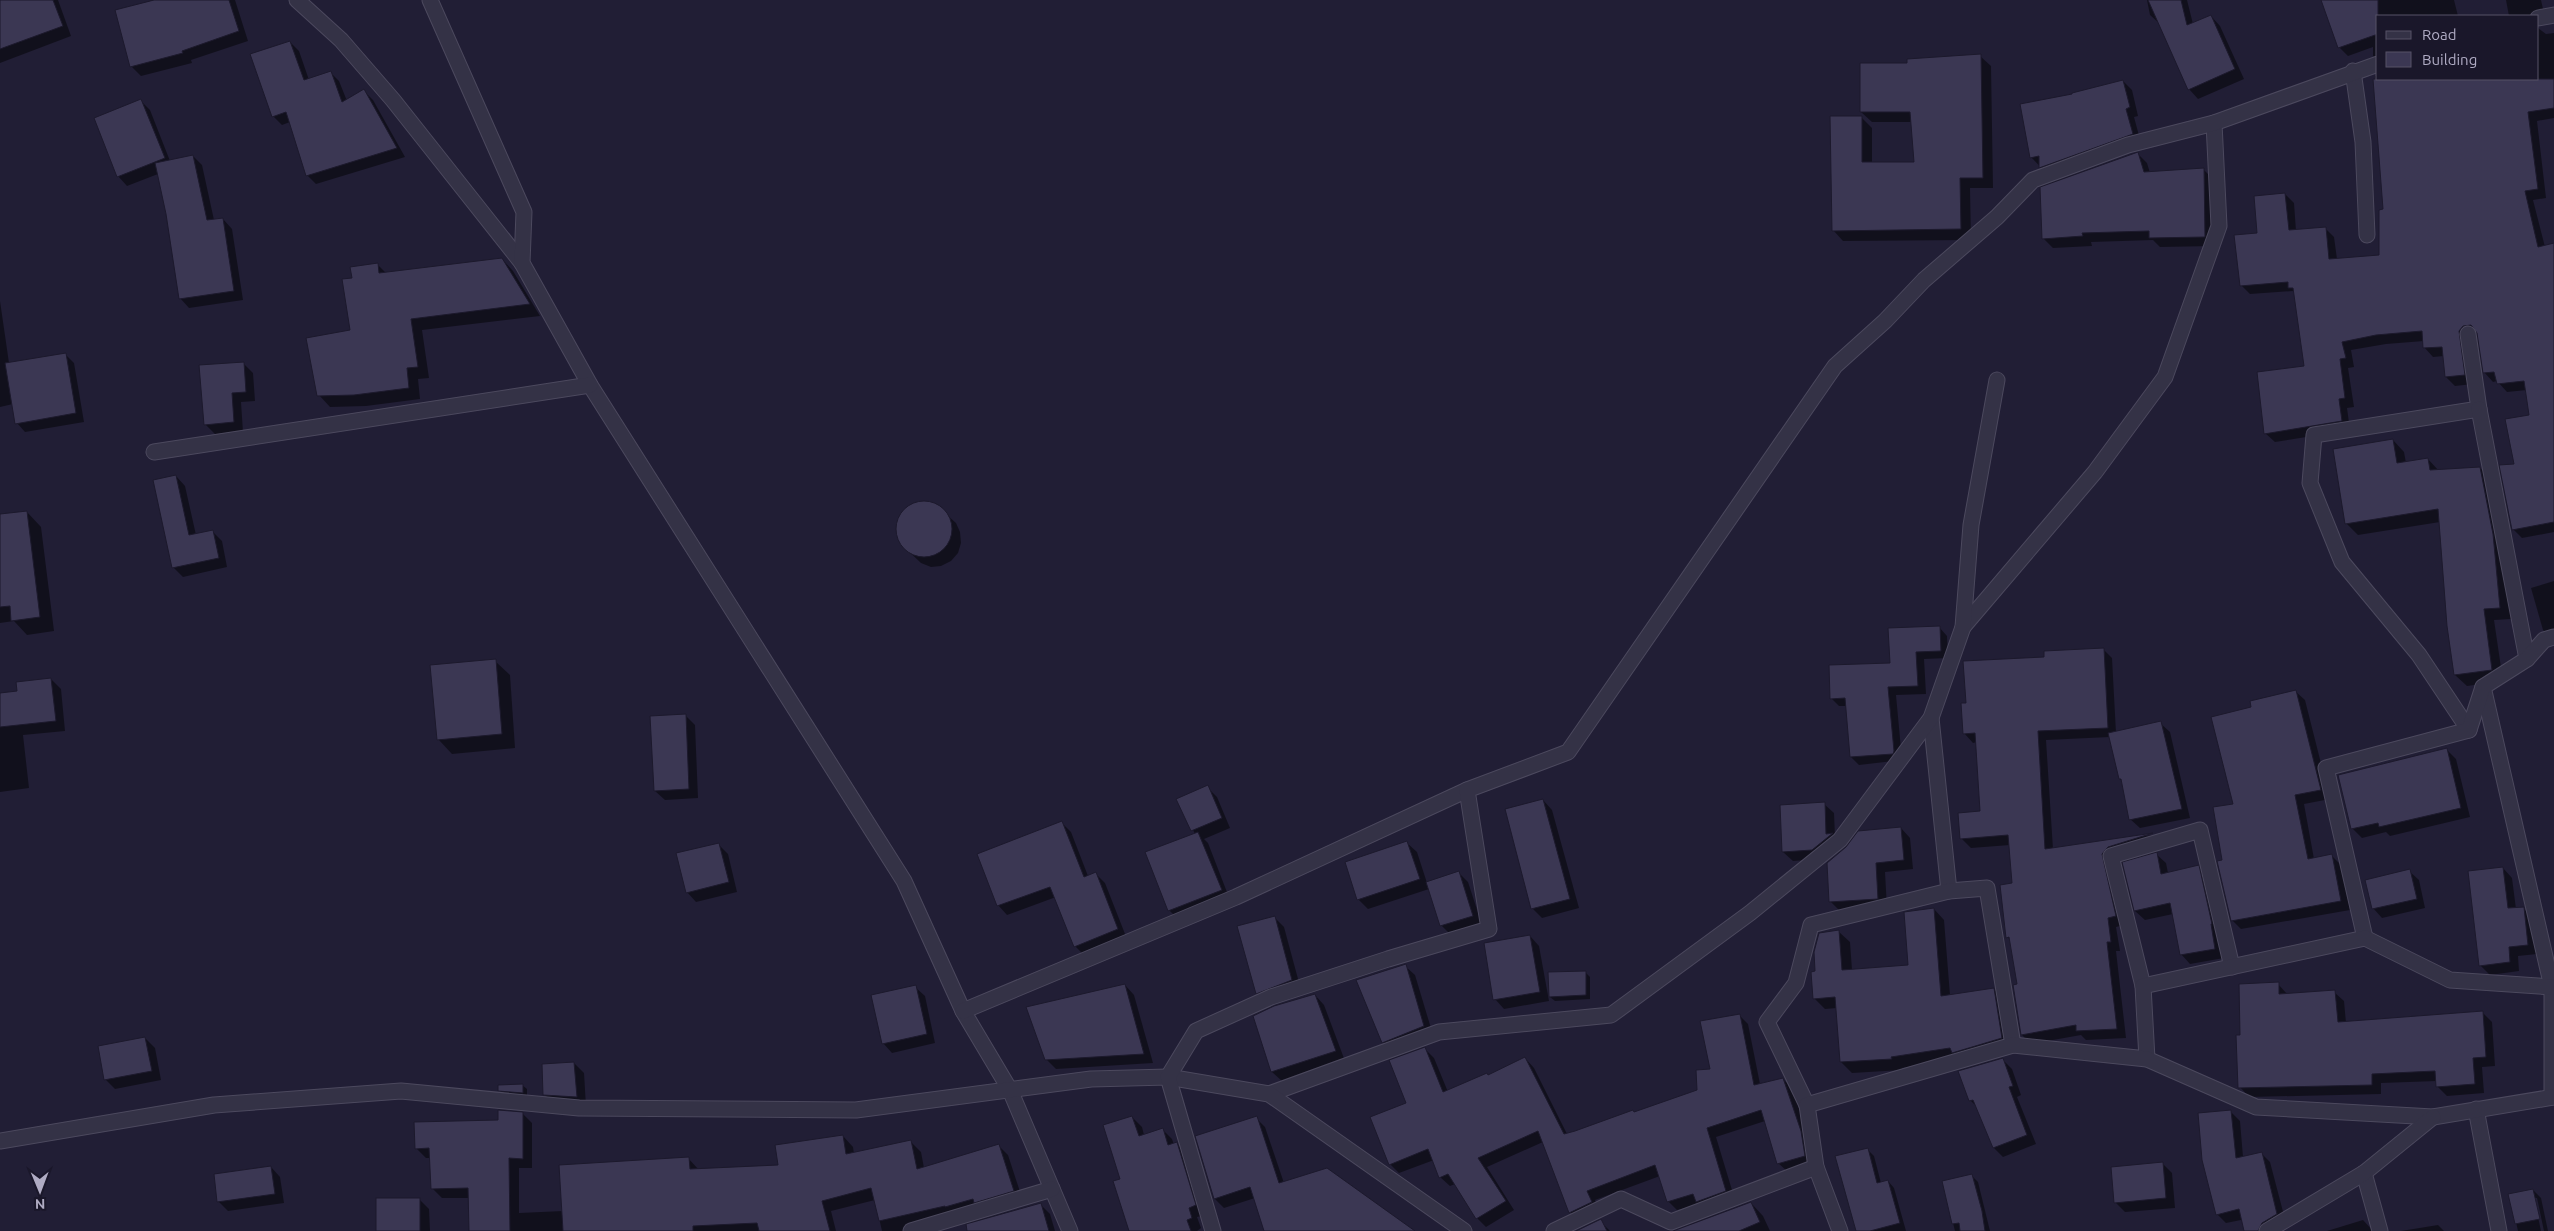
<svg xmlns="http://www.w3.org/2000/svg" width="2554" height="1231" viewBox="0 0 2554 1231" font-family="Ubuntu,sans-serif">
	<style>
		.shadow { fill: #0007 }
		.building { fill: #3b3753; stroke: #1c192c }
		.lines { fill: none; stroke-linecap: round; stroke-linejoin: round }
		.street-casing { stroke: #4c495e; stroke-width: 17 }
		.street { stroke: #343246; stroke-width: 15 }
	</style>
	<rect width="100%" height="100%" fill="#211e35"/>
	<g class="shadow">
		<path d="M0,0H58L71,36L0,63Z"/>
		<path d="M153,0H235L248,41L191,60L192,63L141,76L132,67L117,11Z"/>
		<path d="M2147,0H2187L2193,24L2211,16L2220,26L2244,79L2198,99L2189,89L2160,24L2150,15Z"/>
		<path d="M2323,0H2454L2458,16H2378V60L2373,56V47L2348,56L2339,47Z"/>
		<path d="M2506,0H2541L2545,18L2538,24V27V16H2509Z"/>
		<path d="M2538,28L2546,34L2554,33V118L2537,121L2546,198L2533,200L2545,247L2554,244V532L2522,538L2513,529L2516,465L2530,416L2527,390L2507,392L2497,381L2493,382L2484,372L2479,334L2476,333L2468,340L2473,384L2455,386L2446,377L2444,356L2433,357L2424,347V341L2386,344L2351,350L2354,367L2348,368L2354,407L2347,408L2350,430L2275,442L2265,433L2306,367L2295,293L2293,291L2250,294L2241,285L2258,234L2285,194L2294,203L2296,231L2325,228L2334,237L2337,259L2381,257L2384,210L2375,76L2378,75V79H2538Z"/>
		<path d="M290,42L299,51L309,80L330,72L339,81L347,101L364,91L373,100L405,157L316,184L307,175L290,122L282,125L273,116Z"/>
		<path d="M1980,56L1991,66L1993,188H1970L1971,240L1843,241L1833,230L1861,117L1872,128V164L1915,163L1912,122H1872L1861,112Z"/>
		<path d="M2123,81L2132,90L2138,116L2134,117L2141,143L2049,176L2031,157L2073,95Z"/>
		<path d="M141,101L150,110L170,161L193,156L202,165L214,220L223,219L232,229L243,300L189,308L180,298L167,213L158,174L127,186L118,176Z"/>
		<path d="M2138,154L2147,163L2150,173L2203,169L2213,179L2214,246L2160,247L2153,240L2091,242L2092,246L2053,248L2043,238Z"/>
		<path d="M502,259L513,271L540,316L422,330L429,378L418,379L420,399L366,406L330,407L319,395L351,331L353,279L377,264L386,273Z"/>
		<path d="M0,301L9,363L65,354L74,363L84,422L25,432L17,423L13,404L0,407Z"/>
		<path d="M243,363L253,373L255,401L241,402L243,432L215,434L205,424Z"/>
		<path d="M2393,440L2404,452L2406,463L2428,459L2439,471L2480,468L2492,479L2504,546L2511,619L2494,620L2503,681L2467,686L2455,675L2440,522L2358,535L2346,523Z"/>
		<path d="M176,476L185,486L196,535L212,531L222,541L227,567L183,577L173,567Z"/>
		<path d="M917,503H927L937,506L956,523L960,532L961,543L958,553L951,561L941,566L931,567L921,563L903,546L898,537L897,526L900,516L907,508Z"/>
		<path d="M27,512L41,527L54,631L27,635L14,621L0,623V516Z"/>
		<path d="M2554,581V639H2553L2543,630L2531,588Z"/>
		<path d="M1939,627L1947,636L1948,658L1924,659L1926,694L1896,695L1902,760L1859,765L1851,757L1847,706H1839L1831,698L1891,664Z"/>
		<path d="M2103,649L2112,658L2116,733L2160,723L2170,732L2190,818L2140,828L2130,819L2123,782L2120,779L2110,737L2046,740L2053,849L2153,835L2161,843L2118,856L2124,925L2116,927L2120,951H2116L2126,1038L2086,1040L2081,1035L2031,1044L2022,1035L2019,985L2011,940L2007,937L2013,884L2010,845L1971,848L1962,839L1981,812L1977,742L1973,743L1964,733L1967,704L2045,658Z"/>
		<path d="M495,661L510,675L515,748L452,754L438,739Z"/>
		<path d="M51,679L61,689L65,731L23,735L29,788L0,792V694L18,692Z"/>
		<path d="M2295,691L2305,700L2330,799L2304,804L2314,859L2332,856L2341,865L2350,910L2241,929L2232,920L2224,861L2253,708Z"/>
		<path d="M685,715L695,725L698,798L665,800L655,791Z"/>
		<path d="M2446,749L2456,759L2470,817L2390,836L2386,832L2362,838L2352,828Z"/>
		<path d="M1207,787L1217,797L1230,828L1204,839L1208,843L1230,900L1179,920L1169,910L1195,834L1178,799Z"/>
		<path d="M1543,800L1552,810L1579,908L1542,918L1532,908Z"/>
		<path d="M1824,804L1834,813L1835,837L1822,859L1793,861L1783,852Z"/>
		<path d="M1061,822L1071,832L1088,876L1096,874L1105,883L1127,939L1084,955L1075,946L1056,897L1007,915L998,905Z"/>
		<path d="M1901,828L1910,838L1913,869L1885,872L1887,908L1840,911L1830,901Z"/>
		<path d="M1407,843L1417,852L1427,883L1459,873L1468,882L1482,925L1451,935L1441,925L1429,889L1368,909L1358,899Z"/>
		<path d="M718,844L728,854L737,892L696,902L687,892Z"/>
		<path d="M2156,854L2166,863L2168,873L2198,867L2208,876L2224,958L2190,964L2181,954L2173,914L2145,920L2135,911L2124,863Z"/>
		<path d="M2503,868L2512,878L2516,909L2523,908L2533,917L2537,954L2518,956L2519,971L2490,975L2480,965Z"/>
		<path d="M2409,871L2419,880L2425,908L2382,918L2373,908Z"/>
		<path d="M1934,909L1944,920L1950,995L1994,989L2005,1000L2013,1049L1902,1068V1070L1852,1073L1841,1062L1837,1008L1825,1009L1814,998L1816,972L1839,932L1850,942L1852,970L1909,967Z"/>
		<path d="M1274,917L1284,927L1301,990L1267,1002L1257,993Z"/>
		<path d="M1530,936L1539,946L1549,1001L1504,1009L1495,999Z"/>
		<path d="M1405,966L1415,975L1433,1035L1392,1052L1383,1042Z"/>
		<path d="M1585,972L1590,977V999L1555,1001L1550,997Z"/>
		<path d="M2278,984L2288,995L2334,992L2344,1001L2346,1023L2482,1012L2492,1022L2495,1066L2482,1067L2484,1093L2447,1096L2437,1086V1081L2381,1083V1094L2249,1097L2240,1087L2242,1036Z"/>
		<path d="M1125,985L1134,995L1153,1063L1056,1069L1046,1059Z"/>
		<path d="M915,987L925,996L935,1043L892,1053L883,1043Z"/>
		<path d="M1315,995L1324,1005L1345,1061L1282,1081L1272,1072L1254,1016Z"/>
		<path d="M1739,1015L1748,1024L1760,1084L1783,1079L1792,1088L1810,1141L1813,1165L1788,1172L1778,1163L1765,1121L1716,1137L1735,1200L1700,1204L1677,1210L1668,1201L1660,1176L1595,1200L1601,1212L1580,1222L1571,1213L1543,1142L1487,1167L1514,1210L1486,1227L1477,1218L1455,1184L1450,1186L1440,1177L1434,1160L1399,1173L1390,1164L1425,1049L1434,1058L1448,1092L1489,1076L1525,1058L1534,1068L1567,1134L1699,1091Z"/>
		<path d="M145,1038L155,1048L161,1080L115,1089L105,1079Z"/>
		<path d="M2002,1059L2012,1069L2021,1095L2017,1097L2036,1144L2003,1157L1994,1148L1978,1108L1970,1100Z"/>
		<path d="M574,1063L584,1073L586,1106L554,1104L545,1095Z"/>
		<path d="M522,1085L527,1089V1097L504,1095L499,1090Z"/>
		<path d="M2231,1112L2240,1121L2243,1157L2261,1153L2270,1162L2286,1223L2273,1231H2248L2241,1220L2226,1223L2217,1214Z"/>
		<path d="M522,1113L532,1123V1168H519V1213L563,1211L688,1158L699,1170L780,1166L843,1136L853,1147L854,1154L910,1141L921,1152L924,1168L998,1145L1008,1155L1023,1201L916,1231H882L875,1200L831,1211L836,1231H470V1198H442L432,1188L431,1158H426L416,1148Z"/>
		<path d="M1132,1117L1142,1127L1144,1135L1162,1129L1172,1139L1174,1145L1177,1144L1186,1153L1205,1215L1197,1217L1201,1228L1197,1231H1130L1122,1180Z"/>
		<path d="M1256,1118L1265,1127L1284,1183L1405,1231H1266L1255,1198L1224,1208L1215,1199L1197,1137Z"/>
		<path d="M1867,1149L1874,1156L1881,1183L1888,1181L1894,1188L1906,1231H1857Z"/>
		<path d="M2162,1163L2172,1173L2175,1208L2125,1212L2116,1203Z"/>
		<path d="M271,1167L280,1177L284,1203L228,1211L218,1201Z"/>
		<path d="M1971,1175L1978,1182L1990,1231H1955L1943,1182Z"/>
		<path d="M2533,1190L2541,1198L2548,1231H2544L2537,1198H2534L2541,1231H2518L2510,1195Z"/>
		<path d="M419,1199L429,1209L430,1231H377Z"/>
		<path d="M1751,1203L1763,1216L1770,1231H1710Z"/>
		<path d="M1040,1204L1050,1214L1055,1231H984Z"/>
		<path d="M2363,1220L2373,1231H2327Z"/>
		<path d="M1600,1221L1610,1231H1579Z"/>
		<path d="M2438,1225L2444,1231H2401Z"/>
	</g>
	<g class="building">
		<path d="M0,0H53L63,26L0,49Z"/>
		<path d="M154,0H229L239,31L182,51L183,53L130,67L115,10Z"/>
		<path d="M2148,0H2181L2187,25L2211,15L2235,69L2188,90Z"/>
		<path d="M2321,0H2378V34L2338,48Z"/>
		<path d="M290,41L304,80L331,71L342,102L364,89L397,148L306,176L286,112L272,117L250,54Z"/>
		<path d="M1981,54L1983,178H1960L1961,229L1832,231L1830,116H1862V162H1914L1910,112H1860V63H1907V59Z"/>
		<path d="M2373,79H2554V108L2528,112L2538,189L2525,191L2538,247L2554,243V522L2512,530L2499,465L2514,464L2505,419L2529,415L2524,381L2497,384L2494,372L2483,373L2477,333L2471,325L2463,326L2459,331L2465,375L2445,377L2442,347L2423,348L2422,331L2376,335L2342,342L2346,358L2340,359L2345,398L2339,399L2342,421L2264,434L2257,372L2304,366L2293,288H2288V282L2240,286L2234,235L2257,233L2254,196L2285,193L2289,230L2326,227L2329,259L2379,255V210L2383,209Z"/>
		<path d="M2123,80L2130,107L2126,109L2133,134L2039,168V156L2030,158L2020,104L2072,94V93Z"/>
		<path d="M141,99L165,158L117,177L94,118Z"/>
		<path d="M2138,152L2144,172L2204,168L2205,237L2149,238V231L2082,233L2083,236L2042,239L2040,187Z"/>
		<path d="M193,155L207,220L223,218L234,291L179,299L166,214L155,163Z"/>
		<path d="M502,258L530,304L411,319L418,367L407,368L409,388L354,395L317,396L306,338L350,330L342,279L352,278L350,267L378,263L379,273Z"/>
		<path d="M66,353L76,413L15,424L5,363Z"/>
		<path d="M244,362L246,392L232,393L234,422L204,425L199,365Z"/>
		<path d="M2393,439L2397,463L2428,458L2430,470L2480,467L2493,534L2500,608L2484,609L2492,670L2454,675L2447,626L2438,509L2345,524L2333,449Z"/>
		<path d="M176,475L189,535L213,530L219,558L172,568L153,480Z"/>
		<circle cx="924" cy="529" r="28"/>
		<path d="M27,511L40,617L11,621L10,606L0,607V514Z"/>
		<path d="M1940,626L1941,651L1916,652L1918,686L1888,687L1894,751L1893,754L1850,757L1845,698L1830,699L1829,665L1890,663L1888,628Z"/>
		<path d="M2104,648L2108,728L2038,731L2045,849L2153,833L2108,847L2102,854L2116,916L2108,918L2111,942H2107L2117,1029L2076,1031V1025L2021,1035L2013,985L2017,984L2009,937L2006,938L2000,885L2012,883L2008,835L1960,839L1958,813L1980,811L1975,733L1963,734L1961,703H1966L1963,661L2044,657V651Z"/>
		<path d="M496,659L502,734L437,740L430,665Z"/>
		<path d="M51,678L56,721L0,727V693L17,691L16,682Z"/>
		<path d="M2296,690L2321,790L2295,795L2308,859L2332,854L2341,901L2231,921L2217,861L2222,860L2213,807L2233,804L2211,717L2251,707L2250,701Z"/>
		<path d="M686,714L689,789L654,791L650,716Z"/>
		<path d="M2161,721L2182,809L2129,820L2121,779H2119L2108,733Z"/>
		<path d="M2447,748L2461,808L2379,827L2378,823L2351,829L2338,775Z"/>
		<path d="M1208,785L1222,818L1191,831L1176,799Z"/>
		<path d="M1543,799L1570,899L1531,909L1505,809Z"/>
		<path d="M1825,802L1826,834L1833,833L1812,850L1782,852L1780,805Z"/>
		<path d="M1062,821L1084,877L1096,872L1118,929L1074,947L1050,887L997,906L977,854Z"/>
		<path d="M1901,827L1904,860L1876,863L1878,899L1829,902L1827,863L1846,847L1858,831Z"/>
		<path d="M1198,832L1222,890L1168,911L1145,852Z"/>
		<path d="M1407,841L1420,879L1357,900L1345,862Z"/>
		<path d="M719,843L729,882L686,893L676,853Z"/>
		<path d="M2157,852L2161,874L2199,865L2212,924H2211L2215,949L2180,955L2170,903L2134,911L2122,862Z"/>
		<path d="M2503,867L2508,908L2524,907L2528,945L2509,947L2510,962L2479,966L2468,871Z"/>
		<path d="M2410,869L2417,899L2372,909L2365,880Z"/>
		<path d="M1459,871L1473,916L1440,926L1426,882Z"/>
		<path d="M1934,908L1941,996L1994,988L2002,1038L1952,1053L1950,1048L1891,1057L1892,1059L1840,1062L1835,997L1813,999L1811,972L1815,971L1814,952L1819,933L1839,930L1842,970L1908,965L1904,912Z"/>
		<path d="M1275,916L1292,980L1256,994L1237,926Z"/>
		<path d="M1530,935L1540,992L1493,1000L1484,943Z"/>
		<path d="M1406,964L1424,1026L1382,1043L1356,980Z"/>
		<path d="M1586,971V995L1549,997L1548,972Z"/>
		<path d="M2279,982V994L2335,990L2338,1022L2483,1011L2486,1057L2473,1058L2475,1084L2436,1087L2435,1071L2372,1074V1085L2238,1088L2236,1035H2240L2239,984Z"/>
		<path d="M1125,984L1144,1054L1045,1060L1026,1007Z"/>
		<path d="M916,985L927,1034L882,1044L871,995Z"/>
		<path d="M1315,994L1336,1051L1271,1072L1253,1016L1274,1006Z"/>
		<path d="M1740,1014L1754,1085L1783,1078L1801,1131L1805,1156L1777,1164L1761,1110L1707,1128L1726,1191L1696,1202L1693,1194L1667,1202L1655,1165L1587,1191L1592,1202L1569,1213L1538,1131L1478,1158L1506,1201L1476,1219L1448,1174L1439,1178L1428,1149L1389,1165L1370,1117L1406,1103L1389,1060L1425,1047L1443,1092L1487,1073L1488,1075L1525,1057L1564,1134L1575,1131L1633,1110L1634,1112L1697,1090L1696,1070L1710,1069L1700,1021Z"/>
		<path d="M145,1037L152,1071L104,1080L98,1046Z"/>
		<path d="M2003,1058L2013,1086L2009,1087L2027,1135L1993,1148L1973,1100L1969,1101L1958,1071Z"/>
		<path d="M574,1062L577,1097L543,1095L542,1064Z"/>
		<path d="M523,1084V1093L498,1091V1085Z"/>
		<path d="M498,1110L523,1112V1159L509,1158L510,1231H469L468,1188L431,1189L429,1148L415,1149L414,1122L498,1120Z"/>
		<path d="M2231,1110L2236,1158L2262,1152L2277,1214L2262,1223L2258,1231H2244L2239,1209L2216,1215L2202,1160L2198,1113Z"/>
		<path d="M1132,1116L1139,1136L1163,1128L1168,1145L1177,1142L1196,1205L1189,1208L1192,1218L1187,1220L1191,1231H1129L1113,1181L1120,1179L1103,1125Z"/>
		<path d="M1257,1116L1279,1183L1327,1168L1415,1231H1264L1250,1187L1214,1199L1195,1136Z"/>
		<path d="M843,1135L846,1154L911,1140L917,1169L999,1144L1014,1191L974,1203L973,1199L945,1207V1206L879,1221L871,1188L822,1201L830,1231H759L757,1223L693,1226V1231H563L559,1165L689,1157L690,1169L778,1165L775,1145Z"/>
		<path d="M1868,1148L1877,1183L1888,1180L1900,1223L1870,1231H1856L1835,1156Z"/>
		<path d="M2163,1162L2166,1198L2114,1203L2111,1167Z"/>
		<path d="M271,1166L275,1194L217,1202L214,1174Z"/>
		<path d="M1972,1174L1982,1211L1985,1231H1960L1959,1223L1952,1224L1942,1181Z"/>
		<path d="M2533,1189L2540,1219L2515,1224L2508,1194Z"/>
		<rect x="376" y="1198" width="44" height="33"/>
		<path d="M1751,1202L1760,1222L1739,1231H1673Z"/>
		<path d="M1041,1203L1049,1231H967L966,1224Z"/>
		<path d="M1601,1219L1607,1231H1576Z"/>
	</g>
	<g class="lines">
		<g class="street-casing">
			<g id="street">
				<path d="M297,0L341,40L393,100L522,263"/>
				<path d="M430,0L524,212L522,263L590,385L904,881L963,1011L1010,1090L1070,1231"/>
				<path d="M2538,18L2554,15"/>
				<path d="M2353,71L2363,142L2367,235"/>
				<path d="M2468,334L2479,409L2314,435L2310,483L2342,562L2419,655L2469,730"/>
				<path d="M2479,409L2527,659"/>
				<path d="M154,452L590,385"/>
				<path d="M1963,627L2095,472L2165,377L2219,226L2214,123"/>
				<path d="M2483,687L2552,987V1097"/>
				<path d="M1931,718L1949,891"/>
				<path d="M2365,938L2326,768L2469,730L2483,687L2527,659L2544,640L2554,637"/>
				<path d="M2143,986L2111,856L2200,830L2232,967"/>
				<path d="M963,1011L1236,897L1467,790"/>
				<path d="M2147,1059L2143,986L2365,938L2450,980L2552,987"/>
				<path d="M1269,1094L1439,1032L1611,1015L1750,913L1840,840L1931,718L1963,627L1971,525L1997,380"/>
				<path d="M1807,1105L1767,1022L1796,983L1811,925L1949,891L1987,888L2013,1045"/>
				<path d="M2476,1109L2499,1231"/>
				<path d="M0,1141L214,1105L401,1091L579,1108L856,1110L1091,1079L1168,1077L1269,1094L1464,1231"/>
				<path d="M2364,1173L2380,1231"/>
				<path d="M911,1231L1052,1189"/>
				<path d="M1213,1231L1168,1077L1196,1031L1271,997L1388,959L1489,929L1467,790L1568,752L1835,366L1885,321L1924,280L1997,217L2033,180L2128,145L2214,123L2378,64"/>
				<path d="M1554,1231L1621,1199L1671,1222L1816,1167"/>
				<path d="M1840,1231L1816,1167L1807,1105L2013,1045L2147,1059L2256,1107L2433,1117L2554,1097"/>
				<path d="M2267,1231L2364,1173L2433,1117"/>
			</g>
		</g>
		<use href="#street" class="street"/>
	</g>
	<rect x="2376" y="15" width="162" height="65" fill="#1a172a" stroke="#565267"/>
	<rect x="2386" y="31" width="25" height="8" fill="#343246" stroke="#565267"/>
	<text x="2422" y="40" font-size="15" fill="#afabc3">Road</text>
	<rect x="2386" y="52" width="25" height="15" fill="#3b3753" stroke="#565267"/>
	<text x="2422" y="65" font-size="15" fill="#afabc3">Building</text>
	<g transform="translate(40 1191) rotate(179)" stroke="#1a172a" stroke-width="4" paint-order="stroke">
	<path d="M0-4L9 19L0 12L-9 19Z" fill="#afabc3"/>
	<text y="-8" font-size="14" font-weight="bold" text-anchor="middle" fill="#afabc3">N</text>
	</g>
</svg>
